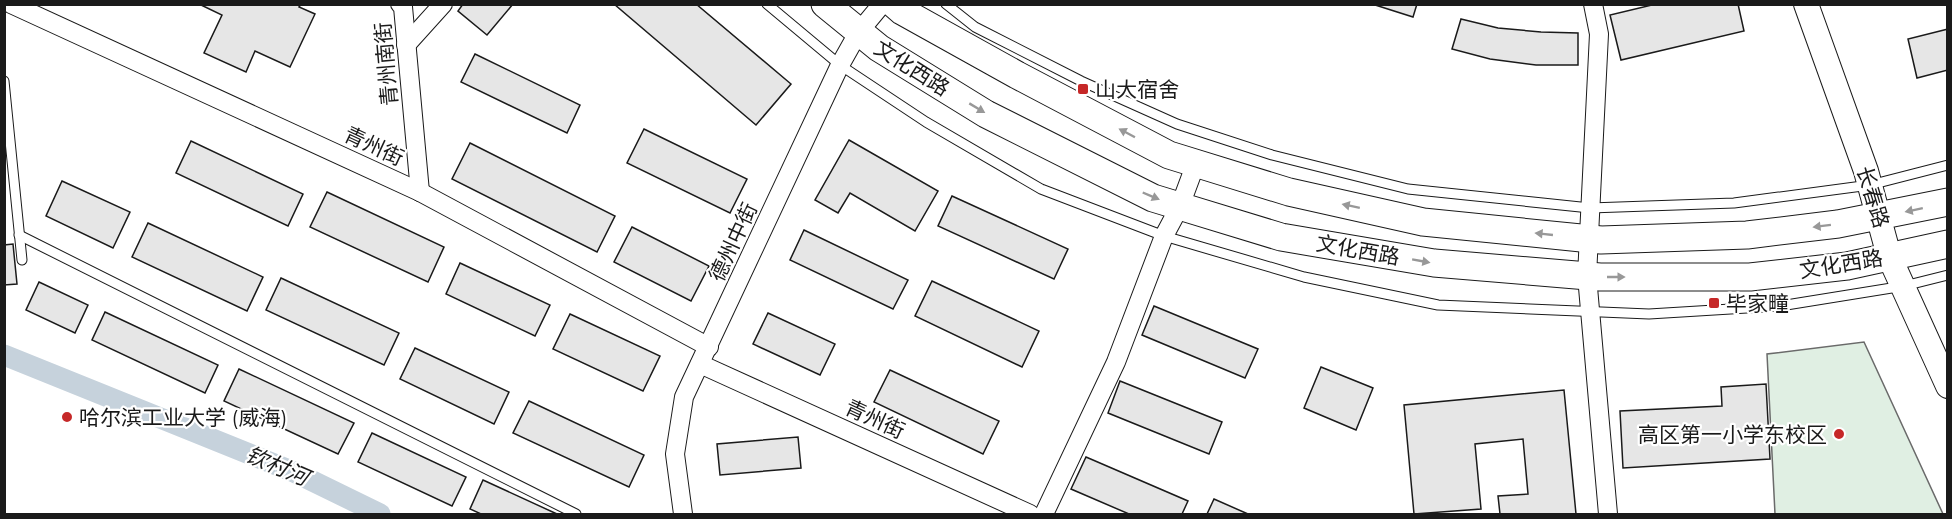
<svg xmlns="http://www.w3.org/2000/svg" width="1952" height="519" viewBox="0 0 1952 519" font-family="Montserrat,'Noto Sans SC',sans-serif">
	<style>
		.pitch { fill: #e0efe3; stroke: #6a6a6a; stroke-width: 1.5 }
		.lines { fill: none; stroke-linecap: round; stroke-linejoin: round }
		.canal { stroke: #c6d2dc; stroke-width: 21 }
		.building { fill: #e6e6e6; stroke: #1a1a1a; stroke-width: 1.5 }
		.lane-casing { stroke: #1a1a1a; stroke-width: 11 }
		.street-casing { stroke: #1a1a1a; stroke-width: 20 }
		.secondary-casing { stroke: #1a1a1a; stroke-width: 26 }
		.primary-casing { stroke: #1a1a1a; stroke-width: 29 }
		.lane { stroke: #fff; stroke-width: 9 }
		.street { stroke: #fff; stroke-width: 18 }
		.secondary { stroke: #fff; stroke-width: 24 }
		.primary { stroke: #fff; stroke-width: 27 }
		.oneway { fill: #989898 }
		.poi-dot { fill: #c62828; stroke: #fff; stroke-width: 2 }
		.labels { text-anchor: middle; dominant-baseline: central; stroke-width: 4.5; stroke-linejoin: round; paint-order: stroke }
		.street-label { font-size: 21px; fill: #1a1a1a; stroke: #fff }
		.poi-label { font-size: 21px; fill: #1a1a1a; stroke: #fff; text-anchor: start }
		.water-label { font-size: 22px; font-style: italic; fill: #1a1a1a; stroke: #fff }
	</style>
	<rect width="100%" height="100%" fill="#fff"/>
	<path class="pitch" d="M1864,342L1943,514H1775L1767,354Z"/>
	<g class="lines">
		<path class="canal" d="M4,355L294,472L380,514"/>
	</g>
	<g class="building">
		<path d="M199,4H301L299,7L315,14L290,67L255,51L246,72L204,53L222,15Z"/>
		<path d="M463,4H513L487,35L458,11Z"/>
		<path d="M614,4H696L791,84L756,125Z"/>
		<path d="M1372,4H1417L1413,17Z"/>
		<path d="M1656,4H1738L1744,31L1621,60L1610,15Z"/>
		<path d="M1461,19L1498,28L1541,32L1578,33V65H1536L1490,59L1452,49Z"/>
		<path d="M1948,29V70L1917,78L1908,39Z"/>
		<path d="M475,54L580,105L567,133L461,82Z"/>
		<path d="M644,129L747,179L730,213L627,163Z"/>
		<path d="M849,140L938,191L915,231L850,193L838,213L815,200Z"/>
		<path d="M191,141L303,194L288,226L176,173Z"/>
		<path d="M470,143L615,216L597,252L452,179Z"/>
		<path d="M62,181L130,212L113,248L46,216Z"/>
		<path d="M327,192L444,247L428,282L310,227Z"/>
		<path d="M952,196L1068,249L1054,279L938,226Z"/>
		<path d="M148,223L263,277L247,311L132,257Z"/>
		<path d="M632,227L709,266L691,301L614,262Z"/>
		<path d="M804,230L908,280L893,309L790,260Z"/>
		<path d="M13,244L17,284L4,285V245Z"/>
		<path d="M460,263L550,305L535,336L446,294Z"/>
		<path d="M281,278L399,333L384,365L266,310Z"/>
		<path d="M932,281L1039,331L1022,367L915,316Z"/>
		<path d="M39,282L88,305L75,333L26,310Z"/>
		<path d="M1154,306L1258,349L1245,378L1142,335Z"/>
		<path d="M105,312L218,365L205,393L92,340Z"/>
		<path d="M768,313L835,344L820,375L753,344Z"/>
		<path d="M570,314L660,356L643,391L553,349Z"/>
		<path d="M415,348L509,392L494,424L400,379Z"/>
		<path d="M1321,367L1373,388L1356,430L1304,408Z"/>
		<path d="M239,369L354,423L338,454L224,401Z"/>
		<path d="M890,370L999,421L983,454L874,402Z"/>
		<path d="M1120,381L1222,422L1209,454L1108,413Z"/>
		<path d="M1766,384L1770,459L1623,468L1620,411L1722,406L1721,387Z"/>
		<path d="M1564,390L1576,514H1500L1498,496L1528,494L1523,439L1475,444L1481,509L1414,514L1404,405Z"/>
		<path d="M529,401L644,455L629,487L513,433Z"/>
		<path d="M372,433L466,477L452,506L358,462Z"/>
		<path d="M798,437L801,468L720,475L717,444Z"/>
		<path d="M1086,457L1188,501L1182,514H1129L1071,489Z"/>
		<path d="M483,480L557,514H481L470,509Z"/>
		<path d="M1214,499L1248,514H1207Z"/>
	</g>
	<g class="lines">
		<g class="lane-casing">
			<g id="lane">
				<path d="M767,4L840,65L926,122L1041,189L1164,236L1304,277L1438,305L1649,314L1780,306L1904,286L1948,275"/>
				<path d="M946,4L975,27L1081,81L1177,124L1272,155L1408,189L1590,208L1734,203L1870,185L1948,165"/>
				<path d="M4,81L22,260"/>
				<path d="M19,235L576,514"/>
			</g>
		</g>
		<g class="street-casing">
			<g id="street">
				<path d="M11,4L420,192L709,347"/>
				<path d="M400,4L403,7L420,192"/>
				<path d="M1593,4L1599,34L1587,276L1608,514"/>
				<path d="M406,45L443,4"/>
				<path d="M700,364L1030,514"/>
				<path d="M683,514L675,454L684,397L840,65L858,33L882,4"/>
				<path d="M1044,514L1116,362L1164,236L1180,206L1196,163"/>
			</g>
		</g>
		<g class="secondary-casing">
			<path id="secondary" d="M1806,4L1866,171L1889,256L1948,386"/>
		</g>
		<g class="primary-casing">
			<g id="primary">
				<path d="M825,4L879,48L986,114L1153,198L1281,237L1434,263L1600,277H1750L1847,266L1948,244"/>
				<path d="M894,4L902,11L1017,75L1169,155L1289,192L1423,222L1601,240L1747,235L1838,224L1948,202"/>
			</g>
		</g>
		<use href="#lane" class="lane"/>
		<use href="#street" class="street"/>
		<use href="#secondary" class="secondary"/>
		<use href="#primary" class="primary"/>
	</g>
	<defs><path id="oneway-solid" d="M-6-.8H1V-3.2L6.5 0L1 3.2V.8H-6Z" transform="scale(1.5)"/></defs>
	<g class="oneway">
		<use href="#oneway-solid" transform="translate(977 108) rotate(31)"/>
		<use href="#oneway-solid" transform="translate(1127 133) rotate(-152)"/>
		<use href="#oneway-solid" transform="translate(1151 196) rotate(23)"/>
		<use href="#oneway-solid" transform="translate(1351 206) rotate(-168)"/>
		<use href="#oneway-solid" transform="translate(1914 210) rotate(168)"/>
		<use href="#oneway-solid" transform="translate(1822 226) rotate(173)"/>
		<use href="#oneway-solid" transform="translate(1544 234) rotate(-174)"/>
		<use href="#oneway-solid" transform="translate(1421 261) rotate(10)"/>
		<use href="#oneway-solid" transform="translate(1616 277)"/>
	</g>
	<g class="poi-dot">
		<rect x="1077" y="83" width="12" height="12" rx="3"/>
		<rect x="1708" y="297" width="12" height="12" rx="3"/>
		<circle cx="67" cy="417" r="6"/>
		<circle cx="1839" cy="434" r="6"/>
	</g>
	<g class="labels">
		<g class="street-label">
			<text transform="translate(386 64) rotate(-95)">青州南街</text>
			<text transform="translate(912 68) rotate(32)">文化西路</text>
			<text transform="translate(374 146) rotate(25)">青州街</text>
			<text transform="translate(1873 197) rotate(73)">长春路</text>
			<text transform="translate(733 242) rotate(-65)">德州中街</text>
			<text transform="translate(1358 250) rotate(10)">文化西路</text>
			<text transform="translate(1841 264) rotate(-9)">文化西路</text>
			<text transform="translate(875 419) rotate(25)">青州街</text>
		</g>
		<g class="poi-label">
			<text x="1095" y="89">山大宿舍</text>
			<text x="1726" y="303">毕家疃</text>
			<text x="79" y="417">哈尔滨工业大学 (威海)</text>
			<text x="1827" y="434" text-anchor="end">高区第一小学东校区</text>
		</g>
		<g class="water-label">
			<text transform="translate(277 466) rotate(23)">钦村河</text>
		</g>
	</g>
	<rect width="1952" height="519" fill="none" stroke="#1a1a1a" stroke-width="12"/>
</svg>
